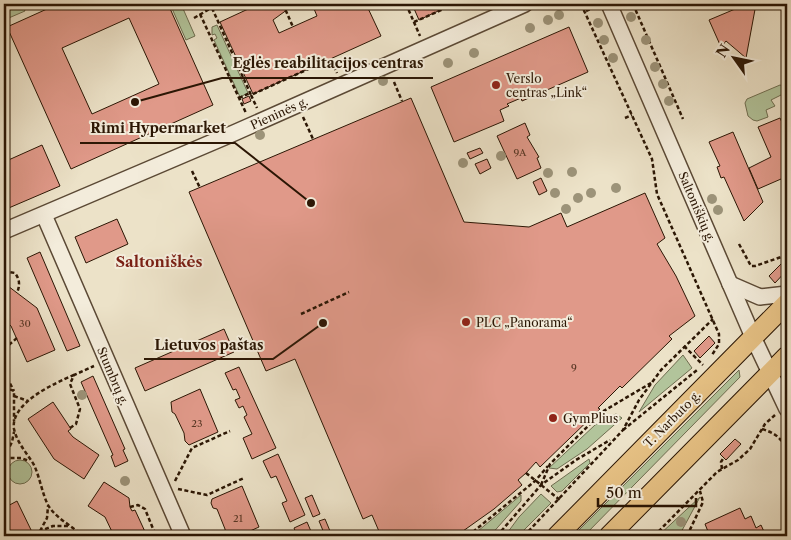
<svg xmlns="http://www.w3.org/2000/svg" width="791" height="540" viewBox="0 0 791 540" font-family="'Libre Caslon Text',serif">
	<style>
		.green { fill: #b2c49b; stroke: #6e6d50 }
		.building { fill: #e09989; stroke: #2b1604; fill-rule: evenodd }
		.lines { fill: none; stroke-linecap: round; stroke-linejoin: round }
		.minor-casing { stroke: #5b4935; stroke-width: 18 }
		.major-casing { stroke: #2b1604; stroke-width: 21 }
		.path { stroke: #2b1604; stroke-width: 2.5; stroke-dasharray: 4 2.5; stroke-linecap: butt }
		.minor { stroke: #f3ecdb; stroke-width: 15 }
		.major { stroke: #e6c184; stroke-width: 19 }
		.tree { fill: #9c9379 }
		.poi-dot { fill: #8f2418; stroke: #f3ecdb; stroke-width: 2 }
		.labels { text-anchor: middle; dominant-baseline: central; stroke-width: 4; stroke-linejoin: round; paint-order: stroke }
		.number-label { font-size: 10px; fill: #583725 }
		.poi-label { font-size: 12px; fill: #2b1604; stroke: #f3ecdb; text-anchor: start }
		.street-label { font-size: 12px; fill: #2b1604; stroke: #f3ecdb }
		.quarter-label { font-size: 15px; font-weight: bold; fill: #7a1f14; stroke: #f3ecdb }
		.leader { fill: none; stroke: #2b1604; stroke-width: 2 }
		.callout-dot { fill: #2b1604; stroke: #f3ecdb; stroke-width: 2 }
		.callout-label { font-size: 14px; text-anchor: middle; font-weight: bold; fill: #2b1604; stroke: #f3ecdb; stroke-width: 4; stroke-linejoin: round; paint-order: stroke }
	</style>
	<rect width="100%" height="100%" fill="#ece2c8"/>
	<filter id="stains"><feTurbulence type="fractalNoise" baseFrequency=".004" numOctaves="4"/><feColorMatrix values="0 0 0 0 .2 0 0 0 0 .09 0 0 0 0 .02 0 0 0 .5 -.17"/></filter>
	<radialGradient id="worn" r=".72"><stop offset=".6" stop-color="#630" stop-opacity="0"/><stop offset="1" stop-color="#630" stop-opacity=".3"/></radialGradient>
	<g class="green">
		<path d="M4,4H22L25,11L4,20Z"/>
		<path d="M170,4H181L195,36L186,40Z"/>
		<path d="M217,25L248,93L240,97L214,40L217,38L215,34L212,35V27Z"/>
		<path d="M780,85L787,87V102L783,94L771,100L775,106L766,110L768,117L757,121L753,120L748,116L745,103L747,99Z"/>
		<path d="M683,355L692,368L639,412L655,385Z"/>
		<path d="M739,370L740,377L584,536H573Z"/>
		<path d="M616,414L622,418L587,449L557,469L549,468L595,425Z"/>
		<path d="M589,459L590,463L562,491L557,492L551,486Z"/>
		<circle cx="20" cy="472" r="12"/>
		<path d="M541,494L551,503L518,536H505L519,517Z"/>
		<path d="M521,495V501L490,536H472Z"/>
		<path d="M700,497L679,536H658Z"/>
	</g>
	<g class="building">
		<path d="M58,4H168L213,105L71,169L7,27ZM129,18L159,84L92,114L62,48Z"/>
		<path d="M259,4H295L273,20L279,33L317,16L312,4H366L381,36L253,94L220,22Z"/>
		<path d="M412,4H453L419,20Z"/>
		<path d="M747,4H756L746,58L726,41L721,47L709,20Z"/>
		<path d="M569,27L588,72L522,101L521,98L507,104L509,106L500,110L504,121L454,142L431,87Z"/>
		<path d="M249,96L251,101L244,104L242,99Z"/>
		<path d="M411,98L464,222L529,227L561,213L567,227L645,193L665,238L657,244L676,276L695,316L669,336L672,339L622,388L620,386L598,408L600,409L540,467L536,462L526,473L518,480L522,485L494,509L456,536H381L372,515L363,519L295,359L266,371L189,192Z"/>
		<path d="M780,118L787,133V184L784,186L781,179L758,189L749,168L771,157L758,127Z"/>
		<path d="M525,123L530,135L527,137L539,157L537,158L541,168L517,179L497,136Z"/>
		<path d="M733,132L763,202L744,221L724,177L721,178L717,167L720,166L709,142Z"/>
		<path d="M42,145L60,186L4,210V162Z"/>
		<path d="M480,148L483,153L470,159L467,153Z"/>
		<path d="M487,159L491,168L480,174L475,164Z"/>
		<path d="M541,178L547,191L539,195L533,182Z"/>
		<path d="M117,219L128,244L86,263L75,237Z"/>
		<path d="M40,252L80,346L67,351L27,258Z"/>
		<path d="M784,261L787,265V270L775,283L769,276Z"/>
		<path d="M4,283L37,308L55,350L27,362L11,326L4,320Z"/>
		<path d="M224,329L234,352L145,391L135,368Z"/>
		<path d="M709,336L715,343L700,358L694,351Z"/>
		<path d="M239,367L276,448L252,459L243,438L252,434L244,417L247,415L243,406L239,408L235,400L240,398L236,389L233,390L225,373Z"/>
		<path d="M93,376L125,449L123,450L128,461L115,467L111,456L113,455L81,382Z"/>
		<path d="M200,389L218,432L189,445L185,441L184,433L175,414L172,412L171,402Z"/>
		<path d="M53,402L71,429L68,431L73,437L99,455L84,479L54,459L28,419Z"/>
		<path d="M735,439L741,444L726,460L720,454Z"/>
		<path d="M278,454L305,515L290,522L282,503L287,501L276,476L271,478L263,461Z"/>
		<path d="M104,482L129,498L130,507L132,511L135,510L147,536H114L105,517L88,506Z"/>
		<path d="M242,486L259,527L239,536H226L225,529L217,509L213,508L211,503L212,499Z"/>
		<path d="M312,495L320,514L313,517L305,498Z"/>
		<path d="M17,501L33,534L34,536H4V508Z"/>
		<path d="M740,508L745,519L751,516L756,528L761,525L766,536H705L709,534L705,524Z"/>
		<path d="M325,519L330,531L324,533L319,521Z"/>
		<path d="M307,522L313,536H289L296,533L294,528Z"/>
	</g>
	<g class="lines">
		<g class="minor-casing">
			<g id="minor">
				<path d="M609,4L753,337L787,409"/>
				<path d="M44,215L183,536"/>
				<path d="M4,231L234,133L525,4"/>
				<path d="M730,284L760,297L787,294"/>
			</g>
		</g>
		<g class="major-casing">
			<g id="major">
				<path d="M557,536L787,303"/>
				<path d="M609,536L787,356"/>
			</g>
		</g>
		<g class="path">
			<path d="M283,4L293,27"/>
			<path d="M406,4L420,36"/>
			<path d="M581,4L652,159L657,194L719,334V344L712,355"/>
			<path d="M633,4L683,119"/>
			<path d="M212,8L251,95L315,66L331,61L337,73"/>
			<path d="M586,11L597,6"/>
			<path d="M200,14L246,113"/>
			<path d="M194,18L218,4"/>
			<path d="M414,22L455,4"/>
			<path d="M394,82L402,101"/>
			<path d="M251,95L257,108"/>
			<path d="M239,98L250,93"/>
			<path d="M303,117L313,139"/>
			<path d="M625,118L632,115"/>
			<path d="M192,171L200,188"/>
			<path d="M739,244L751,266H755L787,255"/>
			<path d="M4,271L15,273C20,280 20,285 17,293"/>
			<path d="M301,314L349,292"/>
			<path d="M684,346L703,365"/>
			<path d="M4,349L17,338"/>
			<path d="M4,372L14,391"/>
			<path d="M74,375C55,383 10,403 14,429C17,443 27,453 34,465C40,478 42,493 48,505C56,519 72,525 82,536"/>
			<path d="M4,387L14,391V421"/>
			<path d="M14,396L28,401"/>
			<path d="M70,428L76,424L80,409L70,384L74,375L94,366"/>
			<path d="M762,429C775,433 782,438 787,451"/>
			<path d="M623,430L697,370"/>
			<path d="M4,458L12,442L14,432"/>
			<path d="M4,458H21L29,461"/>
			<path d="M722,469L721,462L724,457"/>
			<path d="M526,473L560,500"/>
			<path d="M175,481L192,448L230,431"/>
			<path d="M541,485L550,464L602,412L651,383"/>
			<path d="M178,489L207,495L244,478"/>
			<path d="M130,507L138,505L145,509L156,536"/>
			<path d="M40,531L47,518L48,506"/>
			<path d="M33,534L53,526H68"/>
			<path d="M468,536L535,481L548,466"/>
			<path d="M497,536L541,485L576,460L610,440"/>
			<path d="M524,536L623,430L639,400L661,370L713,319"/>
			<path d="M654,536L717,472L738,460L750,449L765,424L775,415"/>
			<path d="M687,536L703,502L700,491"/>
		</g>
		<use href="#minor" class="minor"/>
		<use href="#major" class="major"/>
	</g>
	<g class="tree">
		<circle cx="559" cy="15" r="5"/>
		<circle cx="631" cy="17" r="5"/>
		<circle cx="548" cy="20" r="5"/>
		<circle cx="598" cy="23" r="5"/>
		<circle cx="530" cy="28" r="5"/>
		<circle cx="604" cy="40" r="5"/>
		<circle cx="646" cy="40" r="5"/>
		<circle cx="474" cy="53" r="5"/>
		<circle cx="613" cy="58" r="5"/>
		<circle cx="448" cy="63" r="5"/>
		<circle cx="655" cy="67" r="5"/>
		<circle cx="383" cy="81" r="5"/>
		<circle cx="663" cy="84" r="5"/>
		<circle cx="669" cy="101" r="5"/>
		<circle cx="260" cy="135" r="5"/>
		<circle cx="501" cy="156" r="5"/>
		<circle cx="463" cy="163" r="5"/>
		<circle cx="572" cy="172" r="5"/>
		<circle cx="548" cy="173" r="5"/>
		<circle cx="616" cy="188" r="5"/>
		<circle cx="555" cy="193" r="5"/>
		<circle cx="591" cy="193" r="5"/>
		<circle cx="578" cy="198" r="5"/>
		<circle cx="712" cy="199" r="5"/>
		<circle cx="566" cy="209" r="5"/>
		<circle cx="718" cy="210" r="5"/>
		<circle cx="82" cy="395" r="5"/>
		<circle cx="125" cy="481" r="5"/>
		<circle cx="681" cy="522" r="5"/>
	</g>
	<g class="poi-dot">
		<circle cx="496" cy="85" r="5"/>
		<circle cx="466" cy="322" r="5"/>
		<circle cx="553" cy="418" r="5"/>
	</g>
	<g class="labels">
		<g class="number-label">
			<text x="520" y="152">9A</text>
			<text x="25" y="323">30</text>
			<text x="574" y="367">9</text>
			<text x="197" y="423">23</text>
			<text x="238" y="518">21</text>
		</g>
		<g class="poi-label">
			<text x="506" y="78">Verslo<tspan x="506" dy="14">centras „Link“</tspan></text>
			<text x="476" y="322">PLC „Panorama“</text>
			<text x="563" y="418">GymPlius</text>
		</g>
		<g class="street-label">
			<text transform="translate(279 113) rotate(-24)">Pieninės g.</text>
			<text transform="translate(697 207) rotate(67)">Saltoniškių g.</text>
			<text transform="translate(113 376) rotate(67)">Stumbrų g.</text>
			<text transform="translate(672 419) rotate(-45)">T. Narbuto g.</text>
		</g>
		<g class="quarter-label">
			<text x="159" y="261">Saltoniškės</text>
		</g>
	</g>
	<path class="leader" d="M135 102L222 78H433M311 203L235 143H80M323 323L273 359H144"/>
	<g class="callout-dot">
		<circle cx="135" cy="102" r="5"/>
		<circle cx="311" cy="203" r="5"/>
		<circle cx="323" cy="323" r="5"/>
	</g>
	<g class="callout-label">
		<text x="328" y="68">Eglės reabilitacijos centras</text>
		<text x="158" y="133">Rimi Hypermarket</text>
		<text x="209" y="350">Lietuvos paštas</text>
	</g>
	<rect width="791" height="540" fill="none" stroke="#ece2c8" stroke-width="20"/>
	<rect x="5" y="5" width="781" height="530" fill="none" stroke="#2b1604" stroke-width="2.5"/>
	<rect x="10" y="10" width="771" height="520" fill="none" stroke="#2b1604"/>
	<g transform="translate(734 58) rotate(303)" stroke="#f3ecdb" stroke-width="4" paint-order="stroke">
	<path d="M0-4L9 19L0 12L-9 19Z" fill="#2b1604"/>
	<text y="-8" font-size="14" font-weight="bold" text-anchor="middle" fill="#2b1604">N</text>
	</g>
	<path d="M598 498v8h98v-8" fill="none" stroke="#2b1604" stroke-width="2.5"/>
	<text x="606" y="498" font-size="15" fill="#2b1604" stroke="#f3ecdb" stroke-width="4" paint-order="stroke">50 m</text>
	<rect width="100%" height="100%" filter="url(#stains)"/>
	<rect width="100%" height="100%" fill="url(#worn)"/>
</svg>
